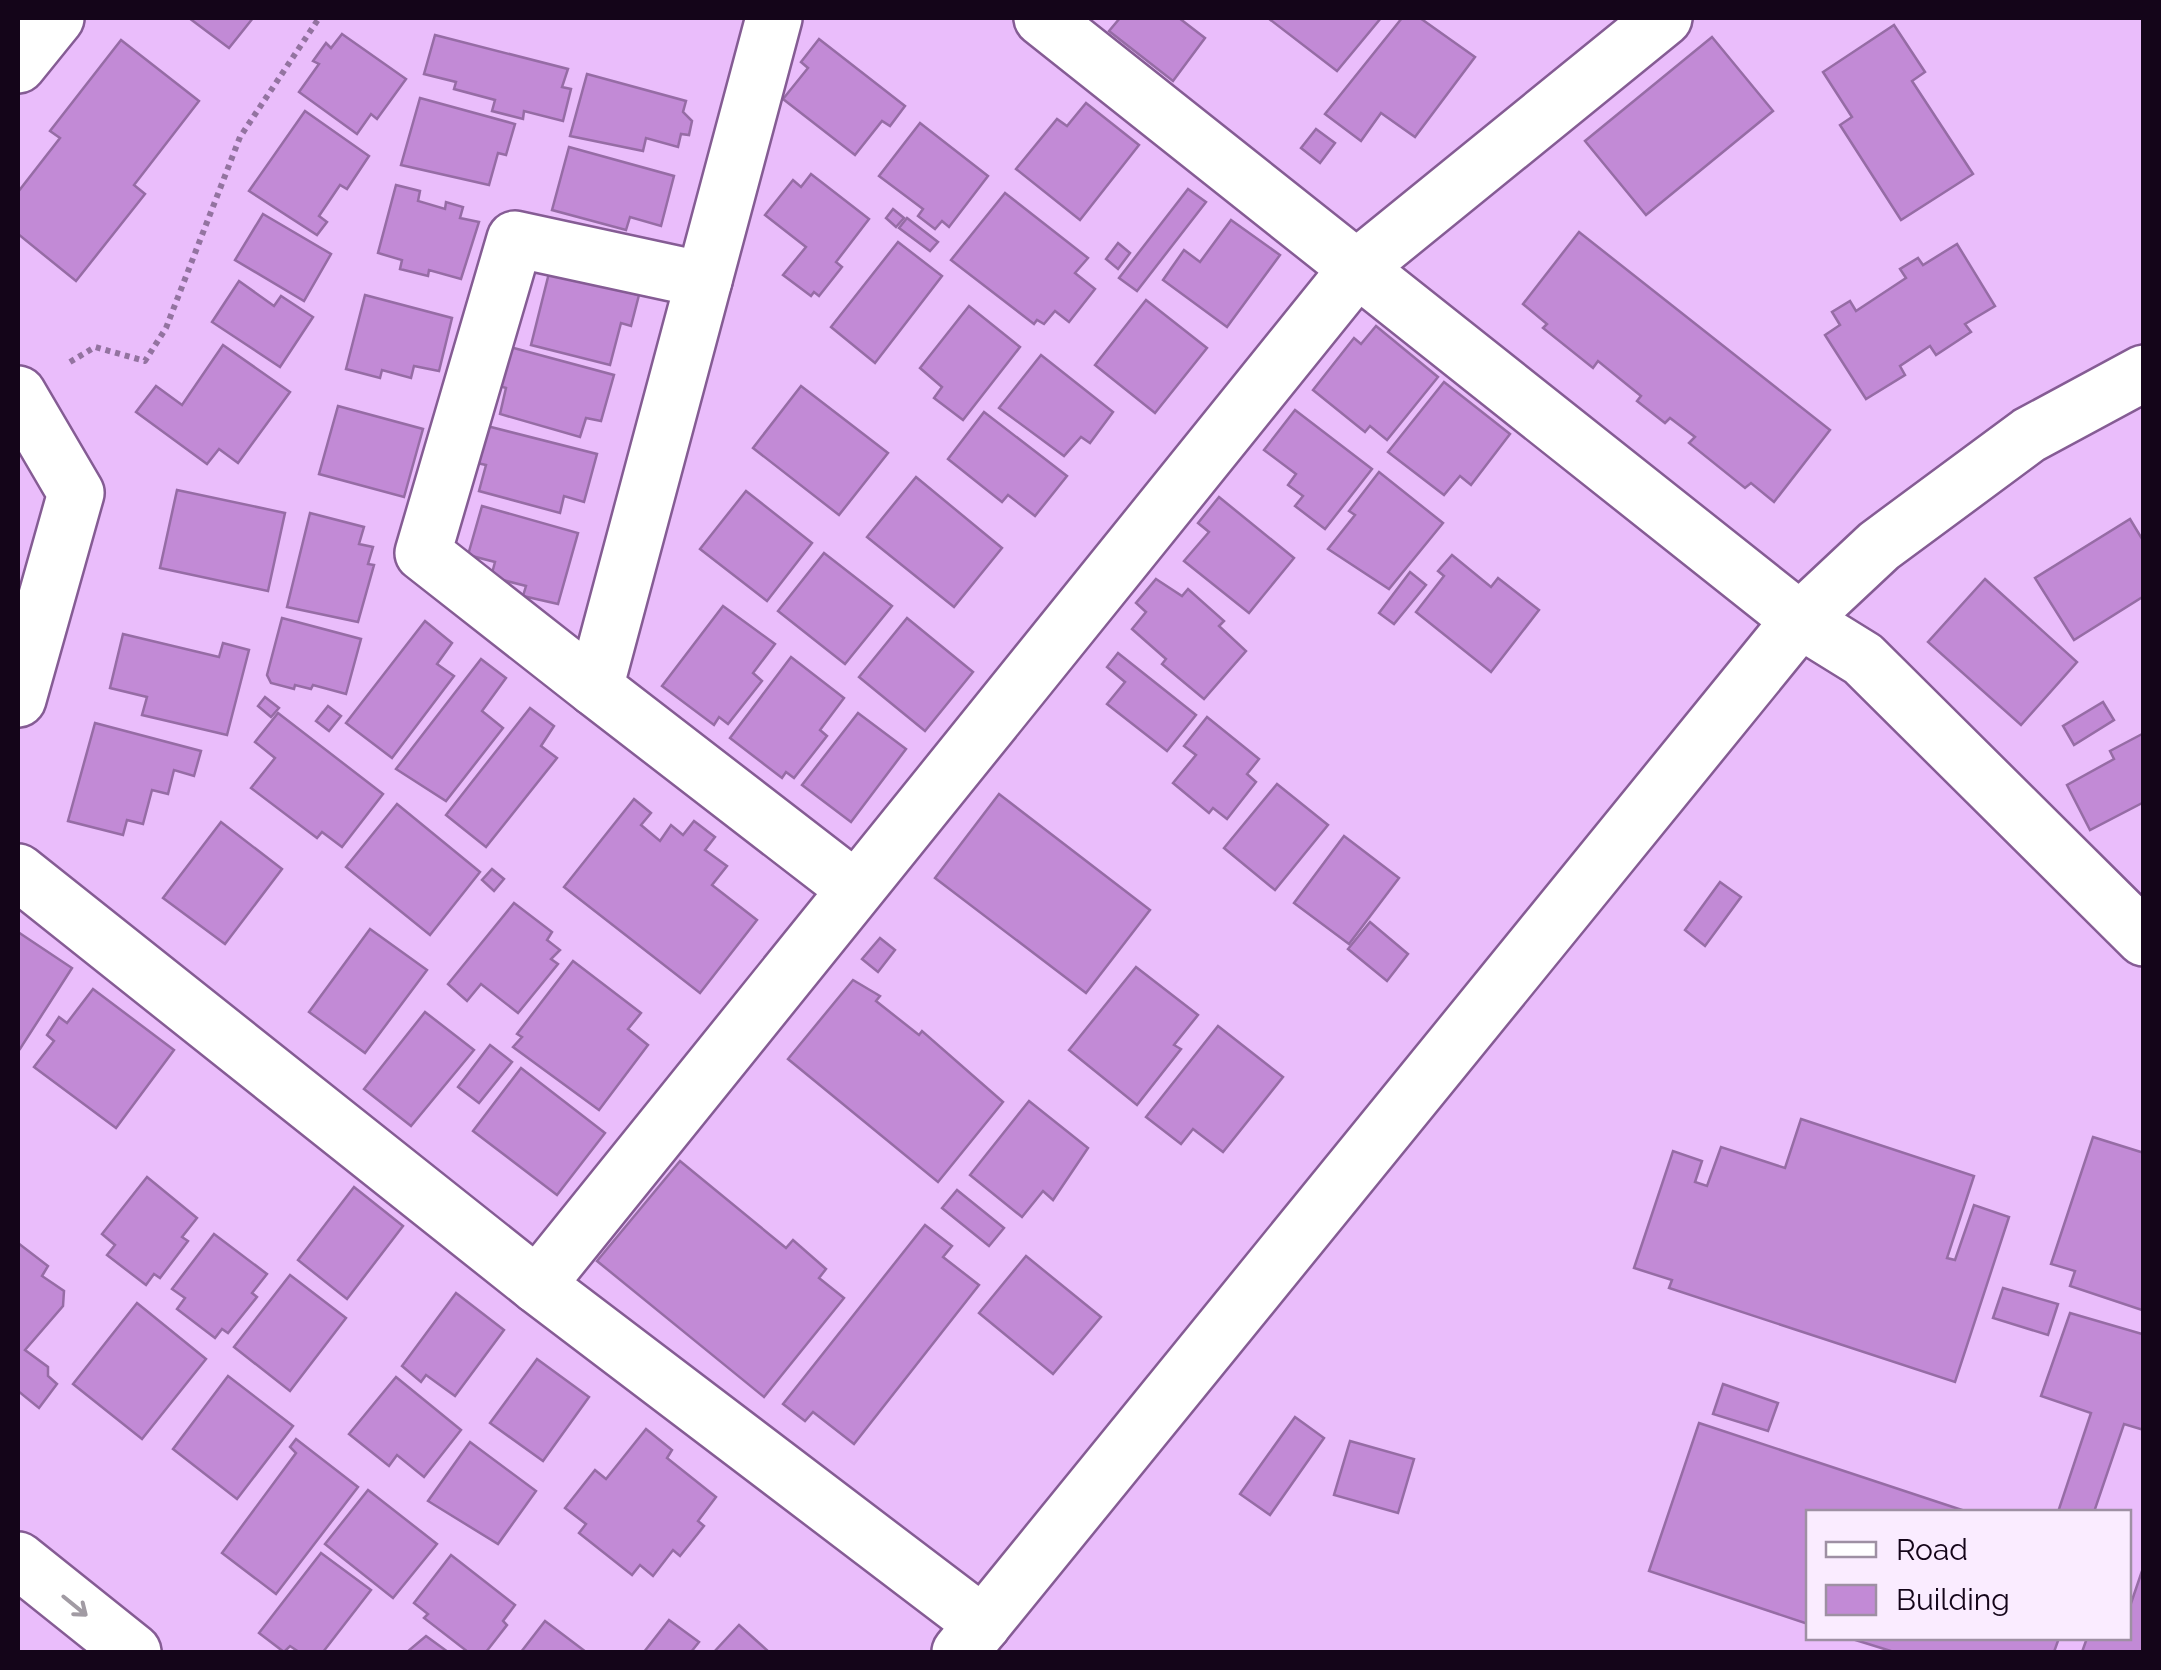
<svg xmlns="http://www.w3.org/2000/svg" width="2161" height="1670" viewBox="0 0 2161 1670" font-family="Raleway,sans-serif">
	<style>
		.building { fill: #c28ad6; stroke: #966ca5; stroke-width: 2.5 }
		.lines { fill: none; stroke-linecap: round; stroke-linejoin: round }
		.minor-casing { stroke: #855c94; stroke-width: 60 }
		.highway-casing { stroke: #855c94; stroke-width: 60 }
		.path { stroke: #9373a0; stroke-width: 6; stroke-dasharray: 5 5; stroke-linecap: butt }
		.minor { stroke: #fff; stroke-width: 55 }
		.highway { stroke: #fff; stroke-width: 55 }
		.oneway { stroke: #a19ba3 }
	</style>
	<rect width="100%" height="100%" fill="#eabdfb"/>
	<g class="building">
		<path d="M189,18H253L229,48Z"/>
		<path d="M1120,18H1179L1205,38L1173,81L1109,31Z"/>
		<path d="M1268,18H1381L1337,71Z"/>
		<path d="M1402,18H1420L1475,57L1415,137L1381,113L1361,141L1325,114Z"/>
		<path d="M1894,25L1925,72L1912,81L1973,174L1901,220L1840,125L1852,117L1823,72Z"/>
		<path d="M342,34L406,79L377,119L371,114L357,134L299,92L319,64L313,61L326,43L331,48Z"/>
		<path d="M435,35L568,69L562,87L571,89L563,121L524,111L523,119L492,111L495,100L454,89L456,82L424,74Z"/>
		<path d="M1712,37L1773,111L1646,215L1585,141Z"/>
		<path d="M819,39L905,106L890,126L882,121L855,155L783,99L808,68L801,62Z"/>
		<path d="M121,40L199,101L134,185L145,194L76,281L18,234V192L60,138L50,131Z"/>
		<path d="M587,74L686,101L683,112L692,121L689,135L681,134L678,147L646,138L643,151L570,136Z"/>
		<path d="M420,98L515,124L506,155L498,153L489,185L401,165Z"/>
		<path d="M1086,103L1139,145L1080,220L1016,169L1057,119L1067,126Z"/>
		<path d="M305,111L369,156L347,189L340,185L319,216L327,222L317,235L249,191Z"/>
		<path d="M920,123L988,176L949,227L942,221L935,229L918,216L923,209L879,176Z"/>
		<path d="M1316,129L1335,143L1320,163L1301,148Z"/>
		<path d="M569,147L674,176L661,226L630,217L626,230L552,210Z"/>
		<path d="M811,174L869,219L836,262L842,267L819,296L814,292L811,296L783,275L806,247L765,215L793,180L801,187Z"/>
		<path d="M396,185L420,191L418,201L445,209L446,202L463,207L460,218L479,222L461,279L429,270L428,276L400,269L402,260L378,253Z"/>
		<path d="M1188,189L1206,202L1137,291L1119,278Z"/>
		<path d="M1005,193L1088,258L1075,273L1095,289L1069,322L1055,311L1044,324L1037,320L1034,324L951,260Z"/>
		<path d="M893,209L904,218L896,227L886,218Z"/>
		<path d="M263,214L331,254L304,301L235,260Z"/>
		<path d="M907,218L938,242L930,251L899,228Z"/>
		<path d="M1231,220L1280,255L1227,327L1163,280L1184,250L1200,262Z"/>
		<path d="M1579,232L1830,430L1774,502L1751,483L1745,488L1689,443L1695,437L1670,418L1665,423L1637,401L1641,396L1598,361L1593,368L1543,328L1547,324L1523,304Z"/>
		<path d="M898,242L942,276L875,363L831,327Z"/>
		<path d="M1118,243L1130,253L1118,269L1106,259Z"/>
		<path d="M1957,244L1995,306L1965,324L1971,332L1936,355L1930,346L1900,366L1905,375L1866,399L1825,335L1840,325L1832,312L1850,301L1856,311L1906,278L1900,269L1918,258L1923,265Z"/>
		<path d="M549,273L639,295L631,326L621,323L610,365L531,345Z"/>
		<path d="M239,281L274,306L281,296L313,317L280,367L212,322Z"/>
		<path d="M365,295L452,318L439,371L414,366L411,378L382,370L380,378L346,369Z"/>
		<path d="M1146,300L1207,348L1155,413L1095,365Z"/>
		<path d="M969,306L1020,347L963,420L934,398L942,387L920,368Z"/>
		<path d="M1376,326L1438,377L1387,440L1370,426L1365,432L1313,390L1354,338L1361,344Z"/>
		<path d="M223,345L290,392L238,463L219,449L207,464L136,412L156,386L182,405Z"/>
		<path d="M510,347L614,375L601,421L586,418L580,437L500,414L506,388L499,386Z"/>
		<path d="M1041,355L1113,412L1090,443L1081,437L1064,456L999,408Z"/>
		<path d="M1444,382L1510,434L1471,485L1460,476L1444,495L1388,452Z"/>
		<path d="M801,386L888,453L839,515L753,448Z"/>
		<path d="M338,406L423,429L404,497L319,474Z"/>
		<path d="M1295,410L1372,469L1325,529L1295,506L1303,496L1288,485L1296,474L1264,450Z"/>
		<path d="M984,412L1067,476L1035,516L1008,495L1002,502L948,459Z"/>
		<path d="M487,426L597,454L584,502L564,496L560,513L479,491L486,465L477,463Z"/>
		<path d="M1379,472L1443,523L1389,589L1328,549L1355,515L1349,511Z"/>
		<path d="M916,477L1002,548L954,607L867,537Z"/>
		<path d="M177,490L285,513L268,591L160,568Z"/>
		<path d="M746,491L812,543L767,601L700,549Z"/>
		<path d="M1219,497L1294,558L1249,613L1184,561L1209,532L1198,523Z"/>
		<path d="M482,506L578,533L558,604L523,596L526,586L491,577L495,562L468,555Z"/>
		<path d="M310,513L364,527L359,544L373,547L368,564L374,565L358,622L287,607Z"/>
		<path d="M2130,519L2144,542V596L2074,640L2035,578Z"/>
		<path d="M824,553L892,606L845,664L778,611Z"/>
		<path d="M1452,555L1491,587L1498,578L1539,610L1491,672L1416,612L1444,576L1438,571Z"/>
		<path d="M1410,572L1426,585L1394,624L1379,613Z"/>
		<path d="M1156,579L1182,596L1188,589L1224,621L1219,626L1246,651L1204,699L1162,664L1166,659L1132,629L1146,612L1136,603Z"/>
		<path d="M1985,579L2077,662L2021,725L1928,642Z"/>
		<path d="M723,606L775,644L753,673L762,681L728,724L719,717L714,725L662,686Z"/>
		<path d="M282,618L361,639L346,694L313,685L311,689L295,685L294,689L271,683L267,675Z"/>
		<path d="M907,618L973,672L925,731L859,677Z"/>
		<path d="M425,621L452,643L437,664L454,676L392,758L346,723Z"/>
		<path d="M123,634L219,657L223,643L249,650L227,735L142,715L147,697L110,688Z"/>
		<path d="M1118,653L1196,715L1167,751L1107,704L1125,682L1107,667Z"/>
		<path d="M791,657L844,698L820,730L827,736L794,778L786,772L782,778L730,738Z"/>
		<path d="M481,659L506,678L482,711L503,728L446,801L396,769Z"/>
		<path d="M265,697L279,708L271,717L258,706Z"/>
		<path d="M2103,702L2114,720L2074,745L2063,726Z"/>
		<path d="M328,706L341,716L329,731L316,721Z"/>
		<path d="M530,708L554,726L541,746L557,758L486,847L446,815Z"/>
		<path d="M278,713L383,794L342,847L322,832L317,838L251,788L275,758L255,742Z"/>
		<path d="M858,713L906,749L851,822L802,785Z"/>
		<path d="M1207,717L1259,759L1247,774L1256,782L1227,819L1213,808L1209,813L1173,783L1196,755L1184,746Z"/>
		<path d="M95,723L201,751L194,776L174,770L168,794L152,790L143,824L127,820L123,835L68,821Z"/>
		<path d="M2144,733V802L2090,830L2067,785L2114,759L2110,751Z"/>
		<path d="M1277,784L1328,825L1275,890L1224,848Z"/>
		<path d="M999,794L1150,910L1086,993L935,878Z"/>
		<path d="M634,799L651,813L641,825L660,841L671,825L683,835L694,821L715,837L705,850L727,866L712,885L757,920L700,993L564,887Z"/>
		<path d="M397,804L480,872L430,935L346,867Z"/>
		<path d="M221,822L282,869L225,944L163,898Z"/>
		<path d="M1344,836L1399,878L1349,944L1294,903Z"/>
		<path d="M492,869L504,879L494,891L482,880Z"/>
		<path d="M1720,882L1741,897L1705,946L1685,930Z"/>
		<path d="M514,903L552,932L547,940L560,950L551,959L558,964L518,1013L481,984L467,1001L448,984Z"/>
		<path d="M1370,922L1408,954L1387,981L1348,949Z"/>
		<path d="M370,929L427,970L365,1053L309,1012Z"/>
		<path d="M18,932L72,968L20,1049L18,1048Z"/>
		<path d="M880,938L895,950L878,972L862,959Z"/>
		<path d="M573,961L641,1013L628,1029L648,1045L599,1110L513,1047L522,1037L517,1034Z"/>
		<path d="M1136,967L1198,1015L1174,1045L1181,1049L1137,1105L1069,1050Z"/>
		<path d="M853,980L880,996L876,1001L919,1035L922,1031L1003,1102L938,1182L788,1059Z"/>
		<path d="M93,989L174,1050L116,1128L34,1067L54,1041L47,1035L59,1017L67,1023Z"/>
		<path d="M425,1012L474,1050L411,1126L364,1089Z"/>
		<path d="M1218,1026L1283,1077L1223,1152L1193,1129L1181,1144L1146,1117Z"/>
		<path d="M490,1045L512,1062L479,1103L458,1087Z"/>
		<path d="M521,1068L605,1133L557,1195L473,1131Z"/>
		<path d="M1029,1101L1088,1148L1053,1200L1043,1191L1022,1217L970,1175Z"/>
		<path d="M1801,1119L1974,1176L1947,1258L1955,1260L1974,1205L2009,1217L1955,1382L1669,1288L1672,1280L1634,1268L1673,1151L1702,1161L1695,1182L1707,1186L1721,1147L1785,1168Z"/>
		<path d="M2093,1137L2144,1153L2142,1310L2070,1286L2075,1271L2051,1264Z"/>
		<path d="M680,1161L786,1248L793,1240L826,1269L819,1278L844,1298L764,1397L597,1261Z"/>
		<path d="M147,1177L197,1218L182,1237L188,1241L160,1278L154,1274L146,1285L107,1255L115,1245L102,1234Z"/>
		<path d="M354,1187L403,1226L347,1299L298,1260Z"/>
		<path d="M957,1190L1004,1228L989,1246L942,1208Z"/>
		<path d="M925,1225L952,1246L943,1257L979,1285L854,1444L813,1412L805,1421L783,1404Z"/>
		<path d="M214,1234L267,1274L252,1293L257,1297L228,1333L222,1329L215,1338L177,1309L185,1298L172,1289Z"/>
		<path d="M18,1243L48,1266L42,1276L64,1291L63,1306L25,1350L48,1367V1376L57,1384L39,1408L18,1391Z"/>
		<path d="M1026,1256L1101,1317L1053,1374L979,1313Z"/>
		<path d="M290,1275L346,1318L290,1391L234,1347Z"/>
		<path d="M2003,1288L2058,1304L2048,1335L1993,1318Z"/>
		<path d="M456,1293L504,1330L455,1396L426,1375L421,1382L402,1366Z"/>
		<path d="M137,1303L206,1359L142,1439L73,1384Z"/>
		<path d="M2070,1313L2142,1334L2144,1329V1430L2124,1424L2094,1512H2058L2091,1413L2041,1396Z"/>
		<path d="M537,1359L589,1397L543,1461L490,1423Z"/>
		<path d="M228,1376L293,1426L237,1499L173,1449Z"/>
		<path d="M396,1377L461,1430L424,1477L397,1455L389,1466L349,1434Z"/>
		<path d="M1723,1384L1778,1403L1768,1431L1713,1414Z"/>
		<path d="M1295,1417L1324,1438L1270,1515L1240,1494Z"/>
		<path d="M1699,1423L1968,1512H1808V1624L1649,1571Z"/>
		<path d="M646,1429L672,1450L667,1458L716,1497L698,1521L704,1526L680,1556L673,1550L653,1576L640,1565L632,1575L579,1533L586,1524L565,1508L595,1470L606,1479Z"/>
		<path d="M296,1439L358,1487L276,1594L222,1553L296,1453L290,1447Z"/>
		<path d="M1350,1441L1414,1459L1398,1513L1334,1495Z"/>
		<path d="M470,1442L536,1491L498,1544L428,1501Z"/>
		<path d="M368,1490L437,1544L393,1598L325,1544Z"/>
		<path d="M321,1553L371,1590L323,1652H299L290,1646L284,1652L259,1633Z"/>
		<path d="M451,1555L515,1605L503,1621L507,1625L486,1652H468L424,1618L428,1614L414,1603Z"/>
		<path d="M2142,1571L2144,1652H2082L2087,1638H2128V1612Z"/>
		<path d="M669,1620L699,1642L691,1652H644Z"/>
		<path d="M545,1621L586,1652H521Z"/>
		<path d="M739,1625L769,1652H714Z"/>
		<path d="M426,1636L448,1652H407Z"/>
		<path d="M1849,1638H2059L2054,1652H1894Z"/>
	</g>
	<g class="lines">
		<g class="minor-casing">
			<g id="minor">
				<path d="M774,18L595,688L854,888"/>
				<path d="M1042,18L1800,620L1863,659L2144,938"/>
				<path d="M18,65L56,18"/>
				<path d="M18,394L76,493L18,699"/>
				<path d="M595,688L423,553L515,239L704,280"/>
				<path d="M18,872L537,1285L983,1624"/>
				<path d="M537,1285L1360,265L1664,18"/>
				<path d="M960,1652L1800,620L1879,546L2029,435L2144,373"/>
			</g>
		</g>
		<g class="highway-casing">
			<path id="highway" d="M18,1560L133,1652"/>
		</g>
		<path class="path" d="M70,362L95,347L145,361L166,328L240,137L319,18"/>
		<use href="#minor" class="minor"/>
		<use href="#highway" class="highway"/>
	</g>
	<defs><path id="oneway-shaft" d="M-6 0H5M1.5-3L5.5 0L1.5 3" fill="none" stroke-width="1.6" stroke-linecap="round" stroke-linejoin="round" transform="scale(2.5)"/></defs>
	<use class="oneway" href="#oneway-shaft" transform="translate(75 1606) rotate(39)"/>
	<rect width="2161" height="1670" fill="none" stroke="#140519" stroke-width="40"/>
	<rect x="1806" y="1510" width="325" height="130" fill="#faecff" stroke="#9e90a3" stroke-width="2.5"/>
	<rect x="1826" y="1542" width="50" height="15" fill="#ffffff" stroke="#9e90a3" stroke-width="2.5"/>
	<text x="1896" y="1560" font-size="30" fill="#140519">Road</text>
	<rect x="1826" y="1585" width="50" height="30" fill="#c28ad6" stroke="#9e90a3" stroke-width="2.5"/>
	<text x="1896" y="1610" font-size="30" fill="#140519">Building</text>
</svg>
